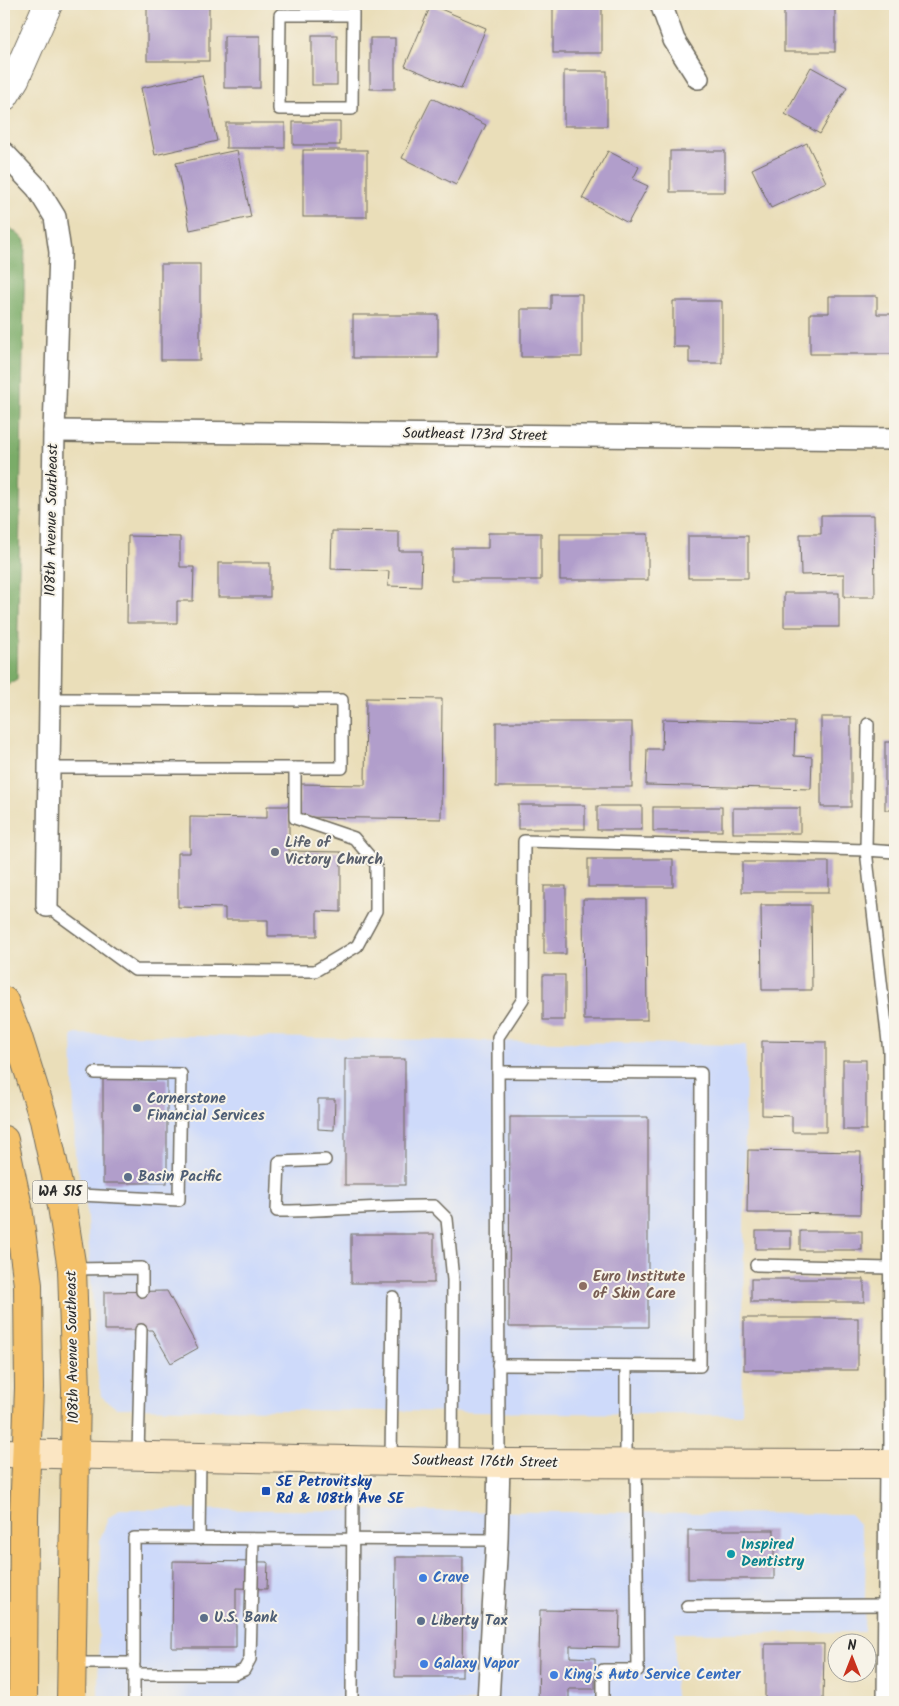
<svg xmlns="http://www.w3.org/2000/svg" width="899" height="1706" viewBox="0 0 899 1706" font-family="Kalam,sans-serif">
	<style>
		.built { fill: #cedafa }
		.forest { fill: #7aac67; stroke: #526c49 }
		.building { fill: #b19ecb }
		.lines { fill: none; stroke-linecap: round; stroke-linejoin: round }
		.service-casing { stroke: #6e6a5d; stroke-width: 14 }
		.minor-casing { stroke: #6e6a5d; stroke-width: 24 }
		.tertiary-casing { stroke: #6e6a5d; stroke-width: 30 }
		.secondary-casing { stroke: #6e6a5d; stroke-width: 30 }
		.primary-casing { stroke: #6e6a5d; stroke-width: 30 }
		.service { stroke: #fff; stroke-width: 11 }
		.minor { stroke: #fff; stroke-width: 21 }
		.tertiary { stroke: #fff; stroke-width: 28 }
		.secondary { stroke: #fbe6c3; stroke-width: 28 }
		.primary { stroke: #f4c16a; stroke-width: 28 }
		.worship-dot { fill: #6b7280; stroke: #f7f3e8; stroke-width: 2 }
		.service-dot { fill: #5c6f8a; stroke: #f7f3e8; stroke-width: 2 }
		.education-dot { fill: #8d6e63; stroke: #f7f3e8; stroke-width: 2 }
		.transit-dot { fill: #1a4fb4; stroke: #f7f3e8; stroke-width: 2 }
		.culture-dot { fill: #0f9aa8; stroke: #f7f3e8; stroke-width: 2 }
		.shop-dot { fill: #3f7fe0; stroke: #f7f3e8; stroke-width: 2 }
		.labels { text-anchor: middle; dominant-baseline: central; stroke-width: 4; stroke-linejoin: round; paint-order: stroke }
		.shield { fill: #f7f3e8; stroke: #686764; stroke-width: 1 }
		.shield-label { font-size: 14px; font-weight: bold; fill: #2b2b2b }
		.street-label { font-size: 15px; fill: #2b2b2b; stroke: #f7f3e8 }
		.worship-label { font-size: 15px; font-weight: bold; fill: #5b616d; stroke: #f7f3e8; text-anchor: start }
		.service-label { font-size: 15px; font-weight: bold; fill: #4e5e75; stroke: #f7f3e8; text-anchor: start }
		.education-label { font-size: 15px; font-weight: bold; fill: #785e54; stroke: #f7f3e8; text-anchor: start }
		.transit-label { font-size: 15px; font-weight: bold; fill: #164399; stroke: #f7f3e8; text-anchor: start }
		.culture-label { font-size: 15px; font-weight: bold; fill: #0d838f; stroke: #f7f3e8; text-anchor: start }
		.shop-label { font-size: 15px; font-weight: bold; fill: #366cbe; stroke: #f7f3e8; text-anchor: start }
	</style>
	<rect width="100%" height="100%" fill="#f7f3e8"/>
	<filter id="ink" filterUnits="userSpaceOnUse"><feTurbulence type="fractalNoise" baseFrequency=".02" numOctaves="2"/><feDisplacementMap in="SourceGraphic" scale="10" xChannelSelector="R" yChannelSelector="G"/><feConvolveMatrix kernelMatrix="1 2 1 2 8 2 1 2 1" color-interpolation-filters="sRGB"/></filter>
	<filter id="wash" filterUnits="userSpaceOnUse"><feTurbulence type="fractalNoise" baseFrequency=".0096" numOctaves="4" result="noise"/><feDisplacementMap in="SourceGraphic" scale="20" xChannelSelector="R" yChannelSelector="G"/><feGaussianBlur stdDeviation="1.12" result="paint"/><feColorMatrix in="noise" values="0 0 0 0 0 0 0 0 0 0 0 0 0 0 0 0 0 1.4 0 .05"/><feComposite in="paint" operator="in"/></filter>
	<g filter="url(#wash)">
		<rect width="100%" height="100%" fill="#eadeb9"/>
		<g class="built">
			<path d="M72,1034L746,1045L742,1415L116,1408L101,1396L97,1369L86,1205L75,1157Z"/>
			<path d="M121,1509L850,1514L858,1523L866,1546L864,1632L675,1633V1702H98L100,1540L108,1518Z"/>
		</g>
		<path class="forest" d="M4,223L25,240L17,679L4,686Z"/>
		<g id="blocks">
			<g class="building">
				<rect x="147" y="4" width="62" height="57"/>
				<rect x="553" y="4" width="49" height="49"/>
				<rect x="784" y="4" width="51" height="48"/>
				<path d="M431,5L486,28L461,89L405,66Z"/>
				<rect x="312" y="35" width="25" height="50"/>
				<rect x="224" y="36" width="36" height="52"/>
				<rect x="370" y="38" width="25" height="51"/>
				<path d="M811,67L847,87L820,134L785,114Z"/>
				<rect x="564" y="71" width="43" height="55"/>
				<path d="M202,75L217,141L155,155L141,88Z"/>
				<path d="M432,98L486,125L456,185L402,158Z"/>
				<rect x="293" y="122" width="47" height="23"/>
				<rect x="226" y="123" width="59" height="25"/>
				<path d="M807,143L826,182L771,208L752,169Z"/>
				<path d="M237,150L251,217L190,230L176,163Z"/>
				<rect x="303" y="150" width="64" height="67"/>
				<path d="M608,151L639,167L633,179L648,186L628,223L582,198Z"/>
				<rect x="670" y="151" width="55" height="41"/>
				<rect x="161" y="264" width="39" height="96"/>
				<path d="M551,294H582V357H521V309H551Z"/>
				<path d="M829,296H877V314H895V354H810V313H829Z"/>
				<path d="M673,301H722V363H689V347H673Z"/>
				<rect x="353" y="315" width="85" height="43"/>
				<path d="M821,515H874L875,597H844V574L801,575L800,534H821Z"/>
				<path d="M332,531L399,532V551H422L421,587L388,586L389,571L331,569Z"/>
				<path d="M488,533H541V580H452V548H488Z"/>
				<rect x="560" y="534" width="88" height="46"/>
				<path d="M128,536L180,537V567H194L193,601H177V623H127Z"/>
				<rect x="688" y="536" width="60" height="42"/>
				<rect x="218" y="563" width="52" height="34"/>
				<rect x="784" y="593" width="55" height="34"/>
				<path d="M366,698L442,699L441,819L299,817L300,784L365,785Z"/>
				<rect x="821" y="717" width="30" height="90"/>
				<path d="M663,719L795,722L794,756L812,757L811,789L646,785L647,749H662Z"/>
				<rect x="496" y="722" width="136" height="65"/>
				<rect x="885" y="742" width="10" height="68"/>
				<rect x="518" y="805" width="67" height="24"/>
				<path d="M267,806H289V851L341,852V912L317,911V936H268V920H225V908L178,907V853H190V817L267,818Z"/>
				<rect x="597" y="806" width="45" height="24"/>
				<rect x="653" y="807" width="69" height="24"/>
				<rect x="733" y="808" width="67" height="25"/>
				<rect x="588" y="859" width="85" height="28"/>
				<rect x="742" y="862" width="87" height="30"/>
				<rect x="544" y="886" width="22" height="68"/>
				<path d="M583,899H646L647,1020H584Z"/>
				<path d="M761,905H811L812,990H762Z"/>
				<rect x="543" y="975" width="22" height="45"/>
				<path d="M762,1041L826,1042V1132H792V1116L762,1115Z"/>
				<rect x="345" y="1059" width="60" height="126"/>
				<rect x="843" y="1060" width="23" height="70"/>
				<rect x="103" y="1078" width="64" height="105"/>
				<path d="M318,1099H335L334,1130L318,1129Z"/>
				<path d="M510,1117H648V1327H509Z"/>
				<path d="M748,1150L861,1152L860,1214L747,1213Z"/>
				<rect x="756" y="1231" width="35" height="18"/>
				<rect x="800" y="1231" width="62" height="19"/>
				<rect x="351" y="1234" width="83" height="49"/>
				<rect x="751" y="1279" width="113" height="23"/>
				<path d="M167,1291L198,1348L171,1363L152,1330H104V1292Z"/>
				<rect x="744" y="1318" width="114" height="52"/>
				<rect x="688" y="1530" width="86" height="49"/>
				<path d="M396,1557H463L462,1677H395Z"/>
				<path d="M173,1561L268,1562L267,1589L236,1588V1648H172Z"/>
				<path d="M540,1610L620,1611L619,1647L570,1646V1657L595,1658V1689H569V1702H538Z"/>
				<path d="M765,1644H824L823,1702H765Z"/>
			</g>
		</g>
	</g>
	<g filter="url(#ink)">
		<use href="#blocks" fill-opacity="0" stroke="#6e6a5d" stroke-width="1"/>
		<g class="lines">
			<g class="service-casing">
				<g id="service">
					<path d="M353,15H280L279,109H352L353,15V4"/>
					<path d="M48,768H342V700L50,699"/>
					<path d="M47,906L135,970L315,971L357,946L376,911V864L354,838L295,818V768"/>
					<path d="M498,1072L701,1073L700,1366L498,1365"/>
					<path d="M325,1160L279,1162L277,1211C330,1211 381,1205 434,1206L447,1219L453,1280L452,1462"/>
					<path d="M60,1194L179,1200L181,1074L95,1073"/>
					<path d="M756,1265L890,1268L895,1263"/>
					<path d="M72,1269L142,1268V1291"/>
					<path d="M138,1455L141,1330"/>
					<path d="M391,1460L393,1297"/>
					<path d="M499,1463L498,1037L523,999L524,841L866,850L868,724"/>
					<path d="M626,1463V1366"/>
					<path d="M890,1464L889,1051L866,850L895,852"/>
					<path d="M199,1539L200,1456"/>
					<path d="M687,1606L889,1605"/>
					<path d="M72,1663H134V1538L497,1540"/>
					<path d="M134,1674H235L244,1670L250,1659L253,1539"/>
					<path d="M134,1702V1667"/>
					<path d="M352,1702L353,1459"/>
					<path d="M603,1702V1670H638L636,1463"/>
				</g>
			</g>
			<g class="minor-casing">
				<g id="minor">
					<path d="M661,4L674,40L698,78"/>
					<path d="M4,153L37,188L55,217L60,252L54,431L47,906"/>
					<path d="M54,431L895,439"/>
					<path d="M488,1702L497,1540L499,1463"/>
					<path d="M888,1702L890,1464"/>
				</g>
			</g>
			<g class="tertiary-casing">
				<path id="tertiary" d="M4,97L15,79L48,4"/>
			</g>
			<g class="secondary-casing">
				<path id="secondary" d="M4,1453L499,1463L895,1464"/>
			</g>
			<g class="primary-casing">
				<g id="primary">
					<path d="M4,1001L17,1034L44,1120L60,1194L72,1269L76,1390L71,1702"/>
					<path d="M4,1140L18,1207L28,1285L29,1388L24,1515L23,1702"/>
				</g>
			</g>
			<use href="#service" class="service"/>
			<use href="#minor" class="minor"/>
			<use href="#tertiary" class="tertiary"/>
			<use href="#secondary" class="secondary"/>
			<use href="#primary" class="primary"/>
		</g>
	</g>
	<circle class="worship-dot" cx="275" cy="852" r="5"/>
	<g class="service-dot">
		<circle cx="137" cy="1108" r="5"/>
		<circle cx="128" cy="1177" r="5"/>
		<circle cx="204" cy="1618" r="5"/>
		<circle cx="421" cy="1621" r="5"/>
	</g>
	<circle class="education-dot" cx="583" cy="1286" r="5"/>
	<rect class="transit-dot" x="261" y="1486" width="10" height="10" rx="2.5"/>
	<circle class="culture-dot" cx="731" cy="1554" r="5"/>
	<g class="shop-dot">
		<circle cx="423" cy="1578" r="5"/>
		<circle cx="424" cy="1664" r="5"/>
		<circle cx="554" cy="1675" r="5"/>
	</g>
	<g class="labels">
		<rect class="shield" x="32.5" y="1180.5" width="55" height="23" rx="4"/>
		<g class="shield-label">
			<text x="60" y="1192">WA 515</text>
		</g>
		<g class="street-label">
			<text transform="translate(475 435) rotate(1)">Southeast 173rd Street</text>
			<text transform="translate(52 520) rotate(-89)">108th Avenue Southeast</text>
			<text transform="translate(73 1347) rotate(-91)">108th Avenue Southeast</text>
			<text transform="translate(485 1462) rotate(1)">Southeast 176th Street</text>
		</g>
		<g class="worship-label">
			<text x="285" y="843">Life of<tspan x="285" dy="17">Victory Church</tspan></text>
		</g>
		<g class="service-label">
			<text x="147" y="1099">Cornerstone<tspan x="147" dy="17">Financial Services</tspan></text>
			<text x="138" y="1177">Basin Pacific</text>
			<text x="214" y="1618">U.S. Bank</text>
			<text x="431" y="1621">Liberty Tax</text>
		</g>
		<g class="education-label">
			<text x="593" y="1277">Euro Institute<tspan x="593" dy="17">of Skin Care</tspan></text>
		</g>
		<g class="transit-label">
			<text x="276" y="1482">SE Petrovitsky<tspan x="276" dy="17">Rd &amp; 108th Ave SE</tspan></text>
		</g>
		<g class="culture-label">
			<text x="741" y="1545">Inspired<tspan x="741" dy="17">Dentistry</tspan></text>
		</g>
		<g class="shop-label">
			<text x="433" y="1578">Crave</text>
			<text x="434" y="1664">Galaxy Vapor</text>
			<text x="564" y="1675">King's Auto Service Center</text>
		</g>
	</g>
	<rect width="899" height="1706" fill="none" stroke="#f7f3e8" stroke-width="20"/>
	<g transform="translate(852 1658)"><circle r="24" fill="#f7f3e8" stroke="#a5a39c"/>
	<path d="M0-4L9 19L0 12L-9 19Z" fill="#c8321e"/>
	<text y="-8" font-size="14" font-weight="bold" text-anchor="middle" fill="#2b2b2b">N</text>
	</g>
</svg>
